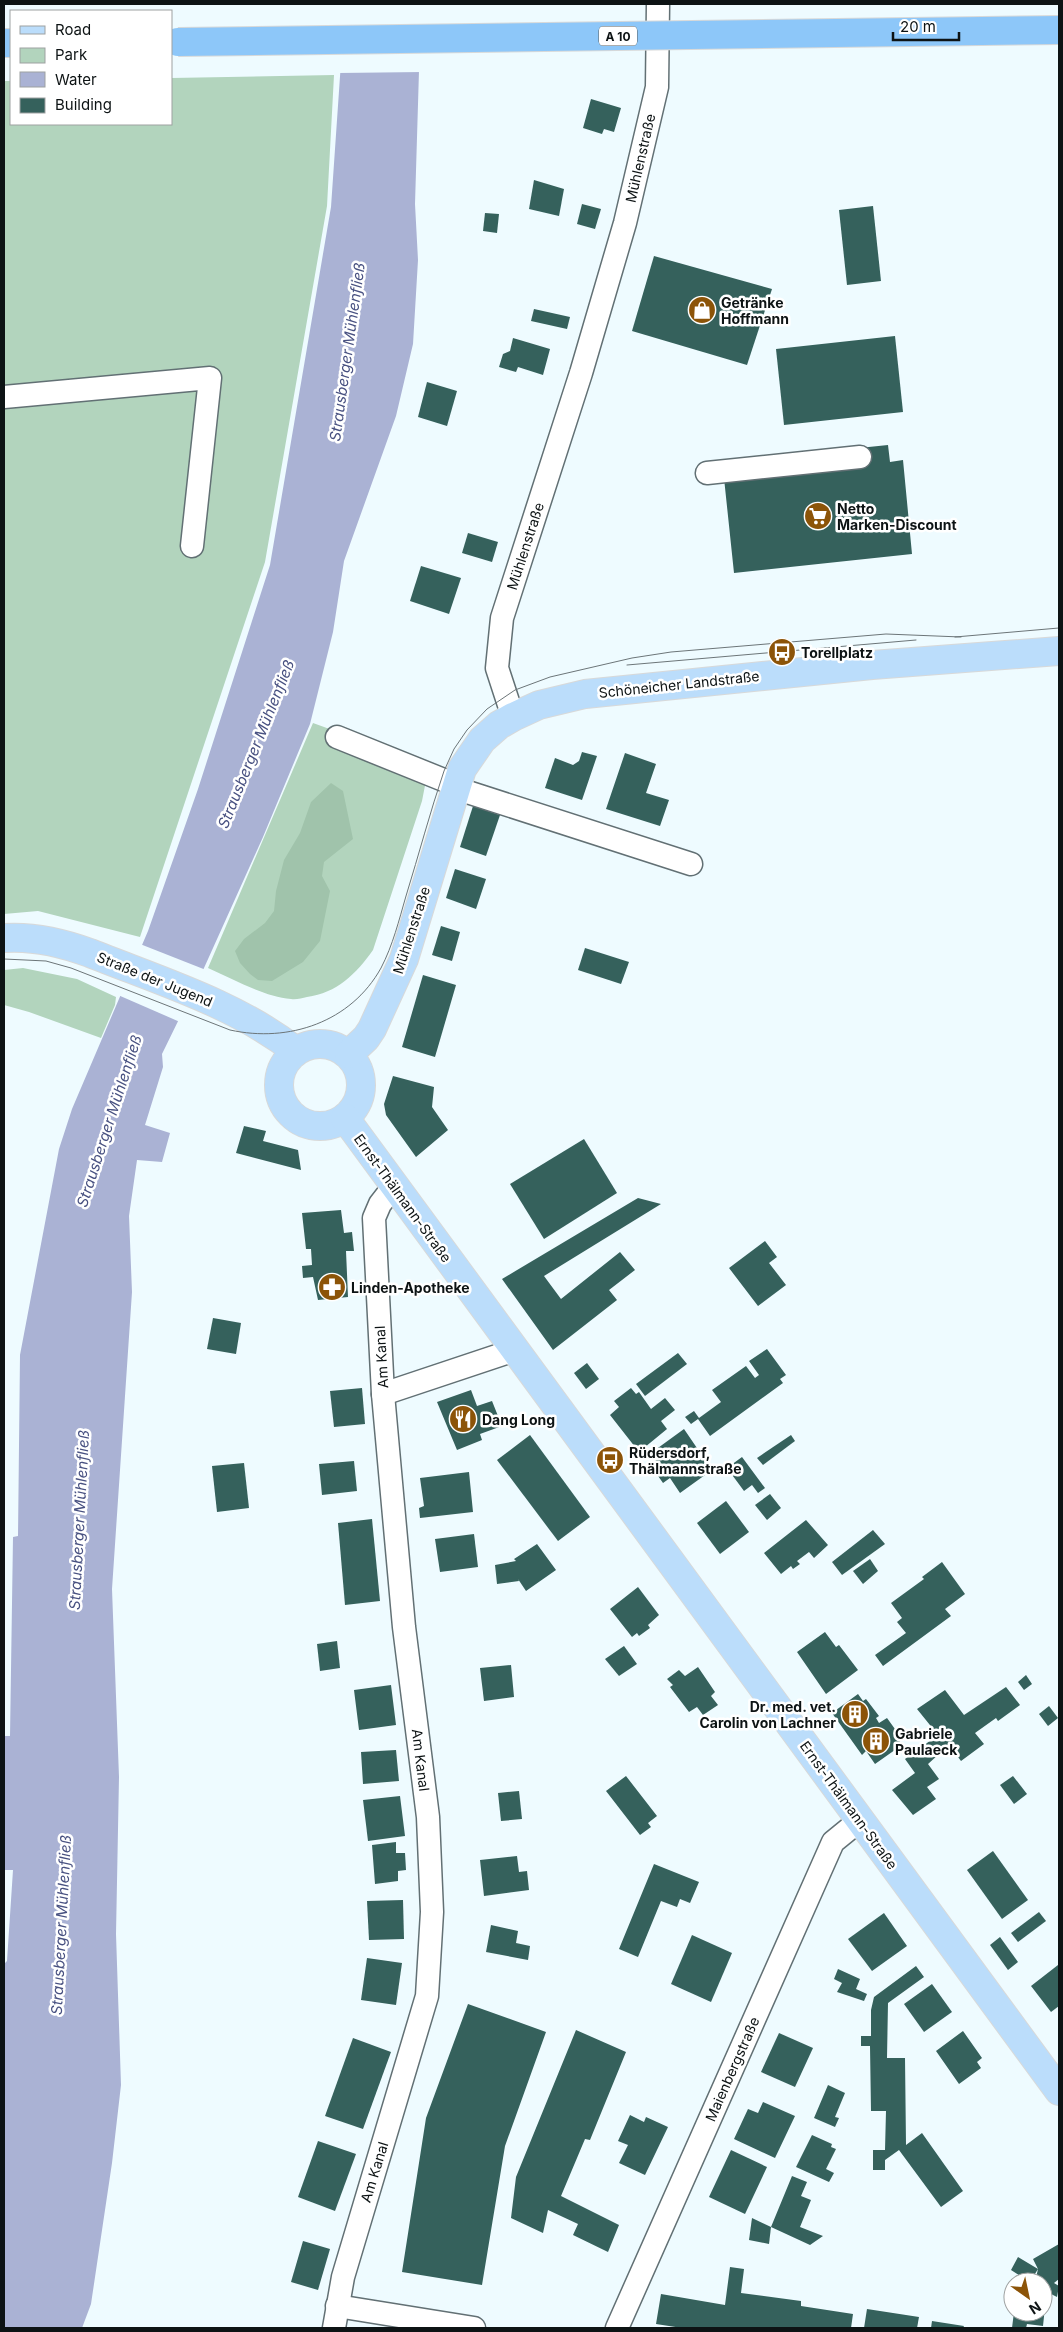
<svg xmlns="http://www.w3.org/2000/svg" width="1063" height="2332" viewBox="0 0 1063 2332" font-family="Inter,sans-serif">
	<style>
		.green { fill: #b2d4bd }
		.forest { fill: #a0c3ab }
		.water { fill: #aab2d4 }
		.pier { fill: #eefbff }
		.building { fill: #35615c }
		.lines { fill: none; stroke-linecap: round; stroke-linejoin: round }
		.minor-casing { stroke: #627074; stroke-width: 25 }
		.major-casing { stroke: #d8d9d9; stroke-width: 30 }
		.highway-casing { stroke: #d8d9d9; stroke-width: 30 }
		.minor { stroke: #fff; stroke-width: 22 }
		.major { stroke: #bbddfb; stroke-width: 28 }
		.highway { stroke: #8dc7f9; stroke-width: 28 }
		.tram { stroke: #6c7578; stroke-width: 1 }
		.highway-bridge-casing { stroke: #d8d9d9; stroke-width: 30; stroke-linecap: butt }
		.highway-bridge { stroke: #8dc7f9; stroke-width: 28 }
		.labels { text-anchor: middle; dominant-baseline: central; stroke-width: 5; stroke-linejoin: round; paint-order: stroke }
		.shield { fill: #fff; stroke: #565a5a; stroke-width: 1 }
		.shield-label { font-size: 12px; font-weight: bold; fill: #0d1314 }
		.street-label { font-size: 14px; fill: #0d1314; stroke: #fff }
		.poi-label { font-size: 14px; font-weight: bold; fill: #0d1314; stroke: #fff; text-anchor: start }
		.water-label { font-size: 15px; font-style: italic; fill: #485181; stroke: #fff }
	</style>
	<rect width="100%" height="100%" fill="#eefbff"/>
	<g class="green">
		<path d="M334,75L327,206L265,562L140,937L38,911L4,914V81H11V124H171V78Z"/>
		<path d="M313,723L429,765L422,801L373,950C356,974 337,993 307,997C302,998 296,1000 291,999C264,997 233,979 208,968Z"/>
		<path d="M23,968L77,979L116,997L115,1005L101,1038L29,1012L4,1005V970Z"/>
	</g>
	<path class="forest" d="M331,783L343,791L353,839L324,862L322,876L330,891L320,941L303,962L272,981L258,980L250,974L240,963L235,951L244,939L265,923L274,911L276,891L284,860L300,833L311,802Z"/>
	<path class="water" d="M345,4H421L415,204L418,260L413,344L396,416L344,561L333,632L310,724L263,837L204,968L162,1054L163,1067L145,1125L170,1133L162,1162L137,1160L129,1216L132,1292L112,1589L119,1777L116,1934L121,2085L112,2163L91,2304L82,2328H4V1964L7,1961L13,1870H4V1736H10L13,1537L18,1536L20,1355L59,1149L72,1109L148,931L198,789L270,565L331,207Z"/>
	<g class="pier">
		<path d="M342,4H423V72L338,73Z"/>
		<path d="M140,944L206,970L180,1022L118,995Z"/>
	</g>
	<g class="building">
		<path d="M591,99L621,108L614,132L604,129L602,134L583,128Z"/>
		<path d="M534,180L564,189L559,216L529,209Z"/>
		<path d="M582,204L601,209L595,229L577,224Z"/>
		<path d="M873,206L881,281L847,285L839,210Z"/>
		<path d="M485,213L499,214L497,233L483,231Z"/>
		<path d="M654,256L772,289L747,365L632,331Z"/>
		<path d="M534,309L570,317L567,329L531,321Z"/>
		<path d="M895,336L903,412L784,425L776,349Z"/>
		<path d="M513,338L550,349L543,375L518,367L516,372L499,367L503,354L510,351Z"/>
		<path d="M427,382L457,391L447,426L418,417Z"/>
		<path d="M888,445L890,462L903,460L912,554L734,573L724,478L859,448Z"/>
		<path d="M468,533L498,542L492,562L462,553Z"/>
		<path d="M421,566L461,578L449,614L410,601Z"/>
		<path d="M582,752L597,756L582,800L545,788L555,758L573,765L579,761Z"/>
		<path d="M625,753L656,764L646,793L669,800L660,826L606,809Z"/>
		<path d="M473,806L500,815L486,856L460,847Z"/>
		<path d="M455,869L486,879L476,909L446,898Z"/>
		<path d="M441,926L460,932L452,961L432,955Z"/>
		<path d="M585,948L629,962L621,984L578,970Z"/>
		<path d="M423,975L456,985L435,1057L402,1047Z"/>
		<path d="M393,1076L434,1087L432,1107L448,1130L416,1157L386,1115L384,1104Z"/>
		<path d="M244,1126L266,1131L263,1141L298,1150L301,1170L236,1153Z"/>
		<path d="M584,1139L617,1193L544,1239L510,1184Z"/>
		<path d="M638,1198L661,1204L544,1276L561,1299L620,1252L635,1270L609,1290L617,1300L553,1350L502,1279Z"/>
		<path d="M341,1210L344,1233L352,1232L354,1251H346L348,1297L318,1300L313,1277L303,1278L302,1266L312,1265L311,1249H306L302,1213Z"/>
		<path d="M765,1241L777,1257L769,1263L786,1285L758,1306L729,1268Z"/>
		<path d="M213,1318L241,1323L236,1354L207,1349Z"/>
		<path d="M767,1349L786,1375L780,1379L783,1383L710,1436L698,1419L691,1424L685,1417L694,1411L699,1418L721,1402L712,1390L746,1366L755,1378L759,1375L749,1361Z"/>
		<path d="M678,1353L687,1364L645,1396L636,1384Z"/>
		<path d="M587,1363L599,1379L586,1389L574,1373Z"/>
		<path d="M362,1388L365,1424L334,1427L330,1391Z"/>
		<path d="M631,1388L636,1394L639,1392L651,1409L665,1398L675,1410L661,1421L667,1429L639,1452L610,1415L619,1407L614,1401Z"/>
		<path d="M471,1390L477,1406L492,1401L502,1426L480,1434L482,1440L457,1450L437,1402Z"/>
		<path d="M684,1429L712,1470L680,1493L670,1478L663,1483L656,1473L661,1469L651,1453Z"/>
		<path d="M530,1435L590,1517L558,1541L497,1460Z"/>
		<path d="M791,1435L795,1441L763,1465L757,1458Z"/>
		<path d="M742,1457L765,1488L758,1493L752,1485L744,1491L727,1468Z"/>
		<path d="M354,1461L357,1491L322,1495L319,1464Z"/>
		<path d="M244,1463L249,1508L217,1512L212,1466Z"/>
		<path d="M469,1472L473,1512L420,1518L419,1508L424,1506L420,1478Z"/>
		<path d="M770,1494L781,1508L767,1520L755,1505Z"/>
		<path d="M726,1501L749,1532L720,1554L697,1523Z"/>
		<path d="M372,1519L380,1601L345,1605L338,1523Z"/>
		<path d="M806,1520L828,1545L814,1558L809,1552L797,1561L800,1564L793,1569L791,1566L781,1574L764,1553Z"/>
		<path d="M873,1530L885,1544L842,1575L832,1562Z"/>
		<path d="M474,1534L478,1567L440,1572L435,1539Z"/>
		<path d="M537,1544L556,1570L526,1591L518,1579L519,1581L497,1584L495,1565L516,1561L514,1559Z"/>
		<path d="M870,1559L878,1571L863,1584L853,1571Z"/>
		<path d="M942,1562L965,1594L945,1609L951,1616L883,1666L875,1655L906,1633L897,1622L902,1618L891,1603L924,1579L922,1577Z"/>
		<path d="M638,1587L659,1615L648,1625L650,1628L639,1636L637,1633L632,1637L610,1609Z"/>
		<path d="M825,1632L836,1647L839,1645L858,1670L826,1694L797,1652Z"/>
		<path d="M337,1641L340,1668L320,1671L317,1644Z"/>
		<path d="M624,1646L637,1664L619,1676L605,1659Z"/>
		<path d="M511,1665L514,1697L484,1701L480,1668Z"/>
		<path d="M698,1667L715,1692L711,1696L718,1705L703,1715L697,1707L689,1712L670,1687L673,1685L667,1679L679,1670L685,1676Z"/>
		<path d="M1026,1675L1032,1684L1024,1690L1018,1682Z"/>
		<path d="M391,1685L396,1725L359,1730L354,1690Z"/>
		<path d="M1006,1687L1020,1705L998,1721L996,1718L975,1733L984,1744L961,1761L949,1745L928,1764L939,1779L927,1787L936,1799L913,1815L892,1790L915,1773L905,1759L938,1735L917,1709L945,1690L964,1715Z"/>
		<path d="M858,1694L863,1701L866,1699L879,1716L876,1718L879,1723L887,1718L900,1736L898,1738L902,1745L875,1764L866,1751L862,1755L832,1713Z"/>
		<path d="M1049,1706L1058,1718L1048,1726L1039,1714Z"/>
		<path d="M396,1750L399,1781L363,1784L361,1752Z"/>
		<path d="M626,1776L657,1816L648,1823L651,1827L640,1835L606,1791Z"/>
		<path d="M1013,1776L1027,1794L1014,1804L1000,1785Z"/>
		<path d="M519,1791L522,1819L501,1821L498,1793Z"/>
		<path d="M400,1796L405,1836L368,1841L363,1800Z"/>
		<path d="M396,1842V1853H405L406,1870L398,1871V1881L375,1884L372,1845Z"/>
		<path d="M993,1851L1028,1900L1002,1919L967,1870Z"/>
		<path d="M517,1856L519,1872L527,1871L529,1890L484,1896L480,1860Z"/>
		<path d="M654,1864L699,1882L690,1903L680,1899L677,1907L661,1901L638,1957L619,1949Z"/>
		<path d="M403,1900L404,1939L369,1940L367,1901Z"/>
		<path d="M1039,1912L1046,1921L1018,1942L1011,1933Z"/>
		<path d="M884,1913L907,1946L872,1971L848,1939Z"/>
		<path d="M491,1925L518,1931L516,1943L530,1946L528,1960L486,1952Z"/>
		<path d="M692,1935L732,1953L711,2002L671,1984Z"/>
		<path d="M1000,1937L1018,1962L1008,1970L990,1945Z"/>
		<path d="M367,1958L402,1963L396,2005L361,2000Z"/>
		<path d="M1058,1965L1059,2006L1051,2012L1031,1986Z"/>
		<path d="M916,1966L924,1977L888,2003L887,2058H905L906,2145L922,2133L963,2191L941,2207L899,2150L885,2160V2170H873V2150H885L886,2111H871L870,2046H861V2036H871V2010L874,1997Z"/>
		<path d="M838,1969L860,1979L856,1989L867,1994L864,2001L837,1992L842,1983L834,1979Z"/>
		<path d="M932,1984L952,2012L924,2032L904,2004Z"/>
		<path d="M468,2004L546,2032L505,2146L482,2285L402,2272L426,2118Z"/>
		<path d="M576,2030L626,2052L590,2140L585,2139L561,2196L619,2225L608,2252L573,2235L578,2224L548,2210L543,2233L511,2218L516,2177Z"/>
		<path d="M963,2031L982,2058L977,2062L981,2068L959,2084L936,2051Z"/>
		<path d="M779,2033L813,2048L795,2087L761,2072Z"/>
		<path d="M353,2038L391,2052L363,2129L325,2116Z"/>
		<path d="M828,2085L845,2093L835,2117L839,2118L835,2127L814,2118Z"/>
		<path d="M763,2102L795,2116L775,2158L734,2139L748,2109L758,2113Z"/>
		<path d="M630,2115L644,2122L646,2117L668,2127L645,2175L619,2163L628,2145L618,2141Z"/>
		<path d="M812,2135L832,2144L831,2147L836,2149L826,2169L834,2173L829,2182L796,2167Z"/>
		<path d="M318,2141L356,2154L335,2211L298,2197Z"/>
		<path d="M731,2150L767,2167L745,2214L709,2197Z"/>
		<path d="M792,2176L807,2182L801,2196L811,2200L800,2227L823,2236L810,2245L771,2227Z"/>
		<path d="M752,2218L771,2227L769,2244L749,2240Z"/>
		<path d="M303,2241L330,2249L318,2290L291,2282Z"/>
		<path d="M1059,2244V2279L1054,2283L1059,2286L1057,2297L1043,2290V2282H1035L1038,2269L1030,2282L1011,2270L1018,2257L1038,2269L1033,2259Z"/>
		<path d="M730,2267L744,2269L741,2293L801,2301V2306L853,2314L851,2328H682L656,2324L661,2294L725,2305Z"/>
		<path d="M1043,2307H1045L1043,2326L1027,2324L1026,2328H1012L1014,2312H1043Z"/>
		<path d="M867,2309L919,2317L917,2328H864Z"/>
		<path d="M932,2321L964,2326L963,2328H931Z"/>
	</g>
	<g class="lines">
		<g class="minor-casing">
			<g id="minor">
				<path d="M4,397L210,378L192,546"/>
				<path d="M707,473L860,457"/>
				<path d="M513,717L497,668L502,618L581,373L625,223L657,87L658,4"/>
				<path d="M337,737L456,785"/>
				<path d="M455,788L691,864"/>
				<path d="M383,1394L515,1350"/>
				<path d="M337,2306L474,2328"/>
				<path d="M334,2328L343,2277L427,1996L432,1912L428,1817L404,1627L383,1394L374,1218L380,1204L394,1186"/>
				<path d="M617,2328L833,1842L860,1820"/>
			</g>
		</g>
		<g class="major-casing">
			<g id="major">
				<path d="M4,938C33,936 63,943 90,953C160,981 236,1004 296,1051"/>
				<circle cx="320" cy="1085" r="41"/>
				<path d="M349,1054L366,1038L372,1029L404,959L462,769L482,740L499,725L513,717L539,705L585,694L872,665L1059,651"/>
				<path d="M345,1118L1059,2091"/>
			</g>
		</g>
		<g class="highway-casing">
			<path id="highway" d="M4,43H11"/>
		</g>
		<use href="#minor" class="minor"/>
		<use href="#major" class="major"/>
		<use href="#highway" class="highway"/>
		<g class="tram">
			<path d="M955,637L1059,628"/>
			<path d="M627,665L916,640"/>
			<path d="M4,959L46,961L71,968L230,1030C289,1043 351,1022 381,968C393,945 399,920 406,896C419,854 430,812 444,771L454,749L467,730L487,709L515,690L550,677L632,658L671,652L886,634L961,637"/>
		</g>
		<g class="highway-bridge-casing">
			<path id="highway-bridge" d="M178,42L1059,30"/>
		</g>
		<use href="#highway-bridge" class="highway-bridge"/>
	</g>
	<defs>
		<g id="shop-disc" transform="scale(1.4375)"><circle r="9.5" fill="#8c5408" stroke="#fff"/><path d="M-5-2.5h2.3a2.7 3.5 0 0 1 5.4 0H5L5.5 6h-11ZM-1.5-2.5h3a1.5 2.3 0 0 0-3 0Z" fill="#fff"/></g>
		<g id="supermarket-disc" transform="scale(1.4375)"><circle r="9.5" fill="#8c5408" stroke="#fff"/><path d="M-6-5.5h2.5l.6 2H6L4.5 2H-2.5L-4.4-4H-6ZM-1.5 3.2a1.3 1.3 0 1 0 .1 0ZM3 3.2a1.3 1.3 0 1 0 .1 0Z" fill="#fff"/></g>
		<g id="bus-disc" transform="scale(1.4375)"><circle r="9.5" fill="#8c5408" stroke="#fff"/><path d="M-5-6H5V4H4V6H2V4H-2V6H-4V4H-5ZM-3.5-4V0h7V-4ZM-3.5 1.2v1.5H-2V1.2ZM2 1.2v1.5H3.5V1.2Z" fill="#fff"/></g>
		<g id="pharmacy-disc" transform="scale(1.4375)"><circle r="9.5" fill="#8c5408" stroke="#fff"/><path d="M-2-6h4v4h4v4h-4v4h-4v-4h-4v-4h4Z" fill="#fff"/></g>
		<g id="restaurant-disc" transform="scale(1.4375)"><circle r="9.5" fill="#8c5408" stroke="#fff"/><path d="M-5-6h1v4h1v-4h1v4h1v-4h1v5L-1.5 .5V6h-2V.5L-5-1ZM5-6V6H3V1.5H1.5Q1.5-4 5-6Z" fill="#fff"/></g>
		<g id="building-disc" transform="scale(1.4375)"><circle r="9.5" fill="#8c5408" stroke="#fff"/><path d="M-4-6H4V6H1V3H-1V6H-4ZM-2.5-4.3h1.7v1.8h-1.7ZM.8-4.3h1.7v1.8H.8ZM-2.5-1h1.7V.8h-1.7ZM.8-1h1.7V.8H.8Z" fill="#fff"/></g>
	</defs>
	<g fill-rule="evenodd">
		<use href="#shop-disc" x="702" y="310"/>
		<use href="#supermarket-disc" x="818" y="516"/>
		<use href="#bus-disc" x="782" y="652"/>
		<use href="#pharmacy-disc" x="332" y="1287"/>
		<use href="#restaurant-disc" x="463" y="1419"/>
		<use href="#bus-disc" x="610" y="1460"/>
		<use href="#building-disc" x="855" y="1714"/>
		<use href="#building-disc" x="876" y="1741"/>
	</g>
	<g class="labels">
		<rect class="shield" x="599" y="26.5" width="38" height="19" rx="4"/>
		<g class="shield-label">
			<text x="618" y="36">A 10</text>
		</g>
		<g class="street-label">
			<text transform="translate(640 158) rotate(-77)">Mühlenstraße</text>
			<text transform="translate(525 546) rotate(-72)">Mühlenstraße</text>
			<text transform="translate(679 684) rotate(-6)">Schöneicher Landstraße</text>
			<text transform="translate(411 930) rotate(-72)">Mühlenstraße</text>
			<text transform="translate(155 979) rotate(22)">Straße der Jugend</text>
			<text transform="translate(403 1198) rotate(54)">Ernst-Thälmann-Straße</text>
			<text transform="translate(381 1357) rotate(-93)">Am Kanal</text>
			<text transform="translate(421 1760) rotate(83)">Am Kanal</text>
			<text transform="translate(849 1805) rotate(54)">Ernst-Thälmann-Straße</text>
			<text transform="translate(732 2069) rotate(-66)">Maienbergstraße</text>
			<text transform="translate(374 2172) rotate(-73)">Am Kanal</text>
		</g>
		<g class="poi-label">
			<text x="721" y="302">Getränke<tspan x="721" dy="16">Hoffmann</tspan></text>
			<text x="837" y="508">Netto<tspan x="837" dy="16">Marken-Discount</tspan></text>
			<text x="801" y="652">Torellplatz</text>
			<text x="351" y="1287">Linden-Apotheke</text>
			<text x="482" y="1419">Dang Long</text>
			<text x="629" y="1452">Rüdersdorf,<tspan x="629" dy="16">Thälmannstraße</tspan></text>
			<text x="836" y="1706" text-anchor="end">Dr. med. vet.<tspan x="836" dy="16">Carolin von Lachner</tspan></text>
			<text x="895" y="1733">Gabriele<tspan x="895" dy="16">Paulaeck</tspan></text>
		</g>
		<g class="water-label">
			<text transform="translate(347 352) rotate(-82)">Strausberger Mühlenfließ</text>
			<text transform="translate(256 744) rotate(-68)">Strausberger Mühlenfließ</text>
			<text transform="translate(109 1121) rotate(-72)">Strausberger Mühlenfließ</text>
			<text transform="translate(79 1520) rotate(-87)">Strausberger Mühlenfließ</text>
			<text transform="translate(61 1925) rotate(-87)">Strausberger Mühlenfließ</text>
		</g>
	</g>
	<rect width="1063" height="2332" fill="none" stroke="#0d1314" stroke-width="10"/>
	<rect x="10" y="10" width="162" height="115" fill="#ffffff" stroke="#9ea1a1"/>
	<rect x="20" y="26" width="25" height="8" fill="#bbddfb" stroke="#9ea1a1"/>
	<text x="55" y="35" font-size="15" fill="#0d1314">Road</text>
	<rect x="20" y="48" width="25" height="15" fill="#b2d4bd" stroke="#9ea1a1"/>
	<text x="55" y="60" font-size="15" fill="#0d1314">Park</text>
	<rect x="20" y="72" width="25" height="15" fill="#aab2d4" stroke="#9ea1a1"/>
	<text x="55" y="85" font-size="15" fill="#0d1314">Water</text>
	<rect x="20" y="98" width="25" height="15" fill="#35615c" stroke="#9ea1a1"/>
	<text x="55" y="110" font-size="15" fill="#0d1314">Building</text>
	<g transform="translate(1028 2297) rotate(147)"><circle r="24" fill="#ffffff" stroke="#9ea1a1"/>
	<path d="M0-4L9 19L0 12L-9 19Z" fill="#8c5408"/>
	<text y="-8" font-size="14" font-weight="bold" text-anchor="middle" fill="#0d1314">N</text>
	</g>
	<path d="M893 32v8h66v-8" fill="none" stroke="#0d1314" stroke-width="2.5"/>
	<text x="900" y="32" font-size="15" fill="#0d1314" stroke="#ffffff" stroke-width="4" paint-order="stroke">20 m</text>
</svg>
